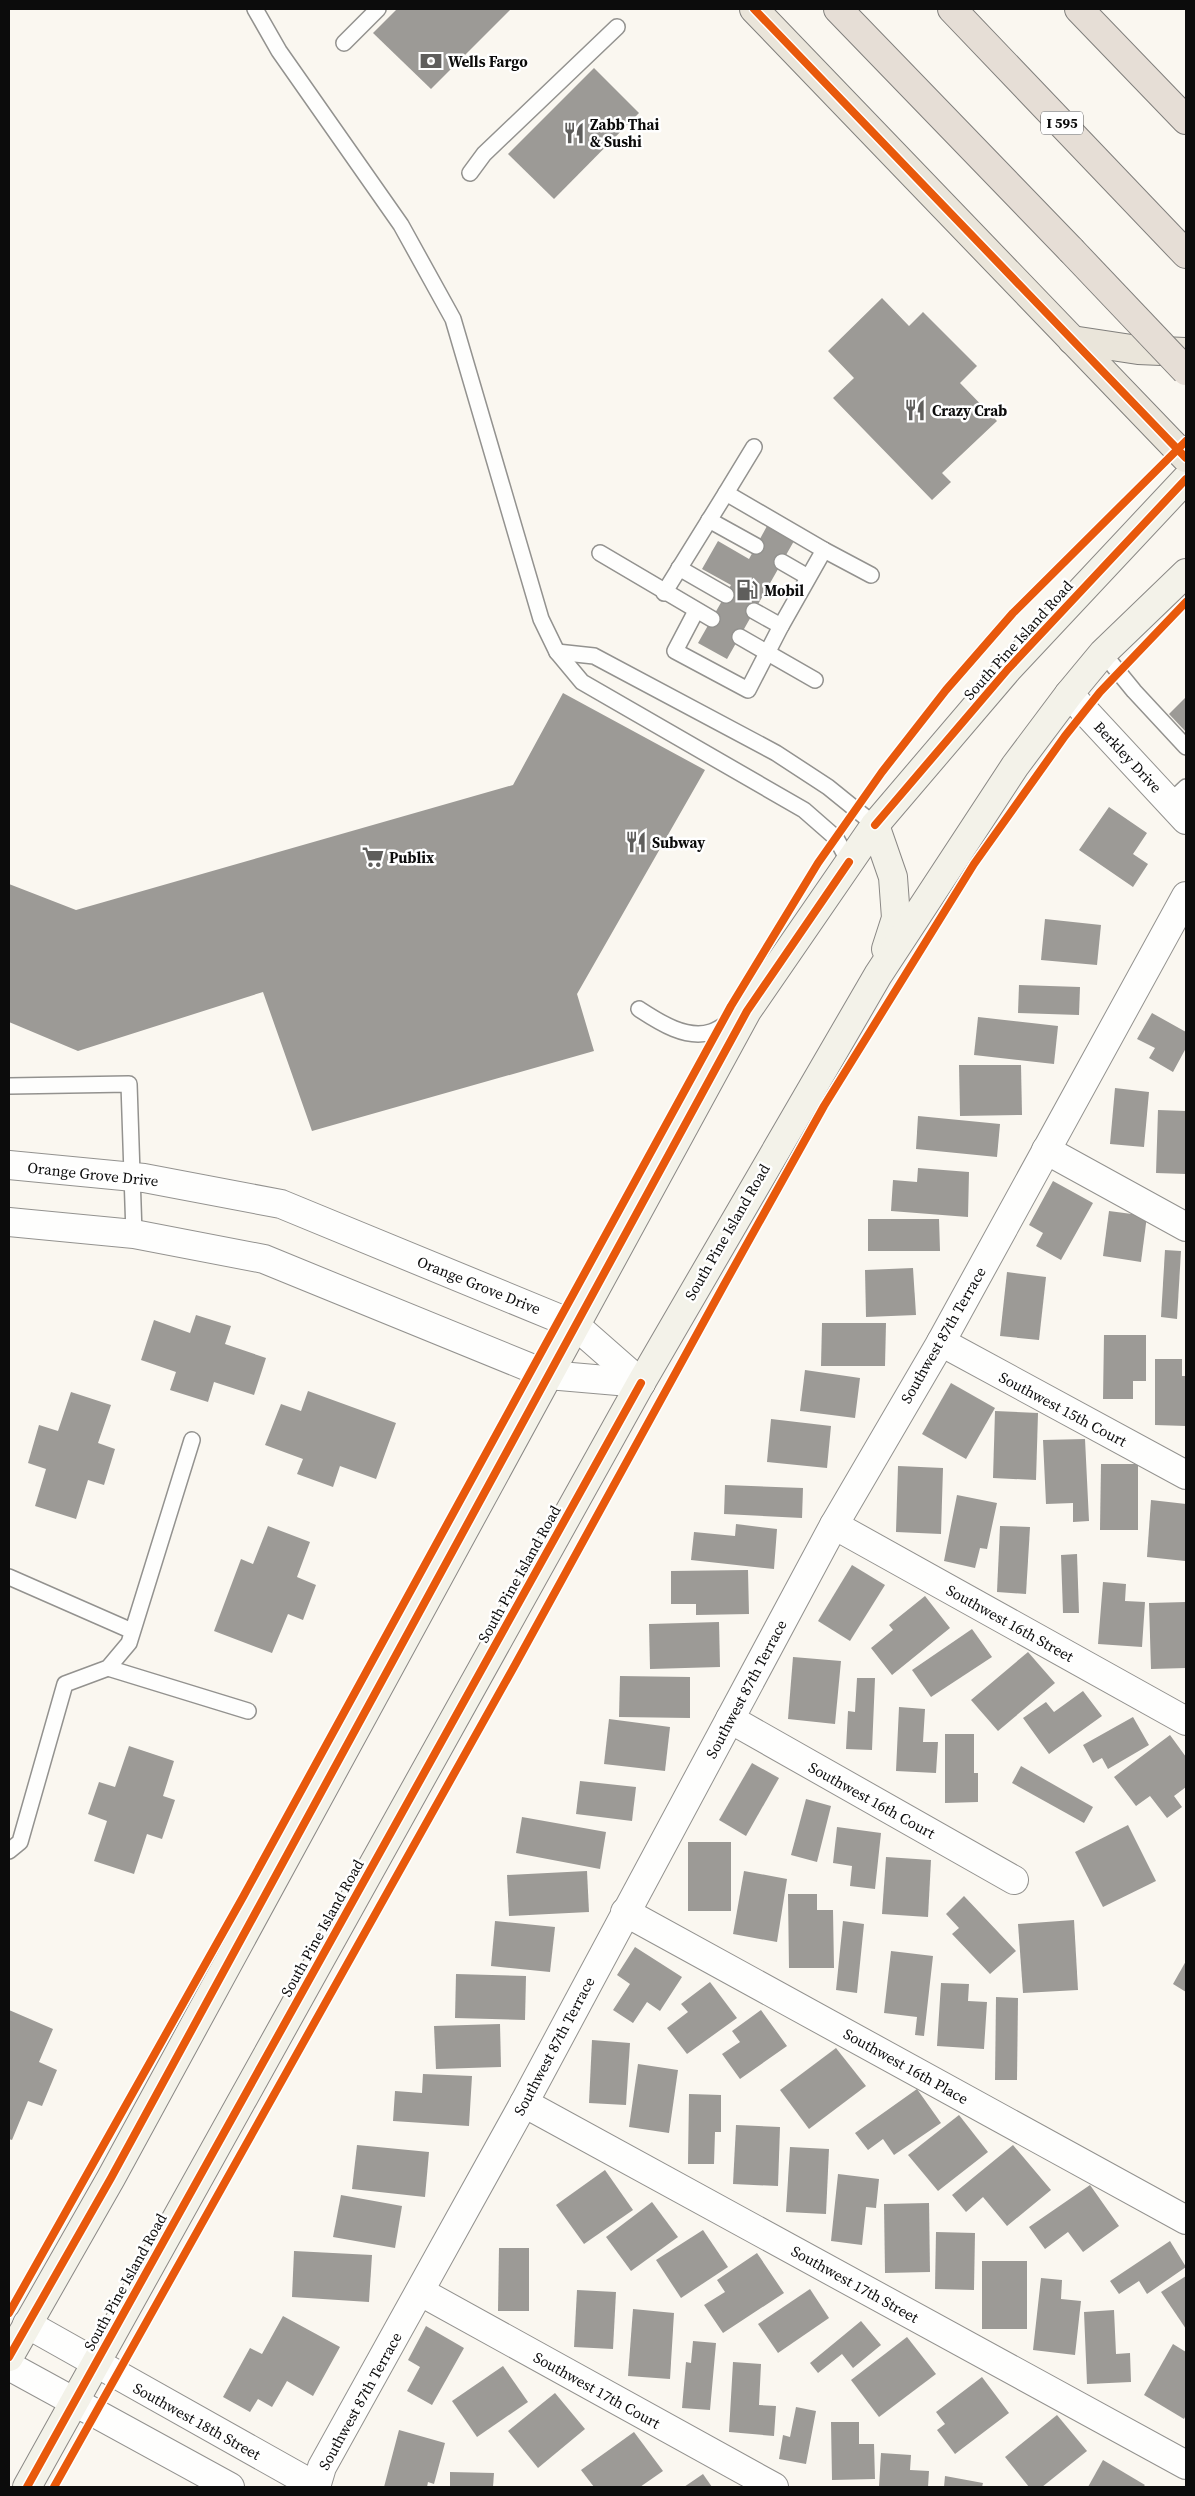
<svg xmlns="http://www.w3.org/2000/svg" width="1195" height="2496" viewBox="0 0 1195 2496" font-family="'Source Serif 4',serif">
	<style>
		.building { fill: #9c9a96 }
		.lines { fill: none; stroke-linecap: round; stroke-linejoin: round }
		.lane-casing { stroke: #93928f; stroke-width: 18 }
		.street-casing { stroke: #93928f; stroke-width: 30 }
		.secondary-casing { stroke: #8a8885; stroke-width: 30 }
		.primary-casing { stroke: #807f7c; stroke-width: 30 }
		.highway-casing { stroke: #807f7c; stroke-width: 30 }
		.lane { stroke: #fefefd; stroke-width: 15 }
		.street { stroke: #fefefd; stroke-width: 28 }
		.secondary { stroke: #f3f2e9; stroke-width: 28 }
		.primary { stroke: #eae5da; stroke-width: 28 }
		.highway { stroke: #e6ded6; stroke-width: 28 }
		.highway-bridge-casing { stroke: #807f7c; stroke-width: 30; stroke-linecap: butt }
		.highway-bridge { stroke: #e6ded6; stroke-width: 28 }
		.cycleway-casing { stroke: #fff; stroke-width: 11 }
		.cycleway { stroke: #e8590c; stroke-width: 8 }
		.labels { text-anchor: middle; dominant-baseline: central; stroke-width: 5; stroke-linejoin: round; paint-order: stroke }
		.shield { fill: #fff; stroke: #555; stroke-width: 1 }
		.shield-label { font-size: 14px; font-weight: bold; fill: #0c0c0c }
		.poi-label { font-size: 15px; font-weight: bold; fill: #0c0c0c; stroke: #fff; text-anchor: start }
		.street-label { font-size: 15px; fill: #0c0c0c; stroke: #fff }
	</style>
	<rect width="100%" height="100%" fill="#faf7f0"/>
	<g class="building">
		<path d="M397,9H511L431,89L373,33Z"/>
		<path d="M594,68L639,113L554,199L508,154Z"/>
		<path d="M882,298L909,326L923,312L977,366L960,383L997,421L942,473L951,482L932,500L833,398L854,378L828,351Z"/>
		<path d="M767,526L794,541L727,659L698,643L731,585L702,569L718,541L749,559Z"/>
		<path d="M563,693L705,770L577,994L594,1051L312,1131L263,992L78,1051L9,1022V884L76,910L513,785Z"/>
		<path d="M1186,697V732L1169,714Z"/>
		<path d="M1109,807L1147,833L1133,854L1148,864L1133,887L1079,850Z"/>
		<path d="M1045,919L1101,925L1097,965L1041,960Z"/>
		<path d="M1019,985L1080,987L1079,1015L1018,1013Z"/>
		<path d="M1152,1013L1186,1032V1048L1173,1072L1149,1058L1155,1048L1137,1039Z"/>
		<path d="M978,1017L1058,1026L1054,1064L974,1055Z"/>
		<path d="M959,1065H1021L1022,1115L960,1116Z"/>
		<path d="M1115,1088L1149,1092L1144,1147L1110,1144Z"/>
		<path d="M1158,1110L1186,1111V1174L1156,1173Z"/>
		<path d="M918,1116L1000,1124L997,1157L916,1149Z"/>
		<path d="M918,1168L969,1172L968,1217L891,1211L893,1180L917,1182Z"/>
		<path d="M1053,1181L1093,1203L1061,1260L1036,1246L1043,1233L1029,1225Z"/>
		<path d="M1109,1211L1147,1216L1141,1262L1103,1256Z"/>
		<path d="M868,1219H939L940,1251H868Z"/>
		<path d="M1165,1250L1181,1251L1177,1319L1161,1317Z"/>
		<path d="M913,1268L916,1315L866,1317L865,1270Z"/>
		<path d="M1007,1272L1046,1277L1039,1340L1000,1336Z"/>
		<path d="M196,1315L231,1326L225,1344L266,1358L254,1395L214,1382L208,1402L170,1390L176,1372L141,1360L154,1320L190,1333Z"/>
		<path d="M822,1323H886L885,1366H821Z"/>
		<path d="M1104,1335H1146V1381H1133V1399H1103Z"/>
		<path d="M1155,1359H1182V1376H1186V1426L1155,1425Z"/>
		<path d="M805,1370L860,1378L855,1418L800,1411Z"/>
		<path d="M951,1383L995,1408L966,1459L922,1434Z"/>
		<path d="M308,1391L396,1423L376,1479L340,1466L333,1487L297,1474L303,1459L265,1445L281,1404L301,1411Z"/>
		<path d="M71,1392L111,1405L98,1443L115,1449L104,1485L88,1480L76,1519L35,1506L46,1469L28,1463L39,1425L58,1431Z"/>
		<path d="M995,1411L1038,1413L1036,1480L993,1478Z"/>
		<path d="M771,1419L831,1426L827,1468L767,1462Z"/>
		<path d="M1085,1439L1089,1521L1073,1522V1503L1046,1504L1043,1440Z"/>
		<path d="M1101,1464H1138V1530H1100Z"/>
		<path d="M898,1466L943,1468L941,1534L896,1532Z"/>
		<path d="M725,1485L803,1488L802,1518L724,1514Z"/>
		<path d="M957,1495L997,1503L987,1549L980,1548L975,1568L944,1561Z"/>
		<path d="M1151,1500L1186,1504L1185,1561L1147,1557Z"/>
		<path d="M736,1524L777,1529L774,1569L691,1560L694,1532L735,1536Z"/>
		<path d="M268,1526L310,1542L297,1577L316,1585L303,1620L288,1614L272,1653L214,1631L241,1559L253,1564Z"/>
		<path d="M1000,1526L1030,1527L1026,1594L997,1592Z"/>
		<path d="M1077,1554L1079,1613H1063L1061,1555Z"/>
		<path d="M852,1565L885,1585L850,1641L818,1621Z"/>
		<path d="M748,1570L749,1614L696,1615V1604H671V1571Z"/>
		<path d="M1103,1582L1126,1584L1125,1601L1145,1602L1142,1647L1098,1644Z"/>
		<path d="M925,1596L950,1628L892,1675L871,1648L893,1630L889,1625Z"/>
		<path d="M1186,1602V1668L1151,1669L1149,1603Z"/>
		<path d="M719,1622L720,1667L650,1669L649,1624Z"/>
		<path d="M972,1629L992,1657L931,1697L912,1670Z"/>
		<path d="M1028,1652L1055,1683L998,1731L971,1700Z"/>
		<path d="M793,1657L841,1661L835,1724L788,1719Z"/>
		<path d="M620,1676L690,1677V1718L619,1717Z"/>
		<path d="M857,1678H875L872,1750L846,1749L848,1711L855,1712Z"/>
		<path d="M1083,1691L1102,1716L1049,1754L1023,1718L1046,1702L1054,1712Z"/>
		<path d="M899,1707L925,1709L923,1742H938L936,1773L896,1771Z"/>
		<path d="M1133,1717L1149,1745L1108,1769L1102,1758L1093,1763L1083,1745Z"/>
		<path d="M609,1719L670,1727L665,1771L604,1764Z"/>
		<path d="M945,1734H974V1773H978V1802L945,1803Z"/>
		<path d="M1170,1735L1186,1757V1787L1174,1796L1182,1807L1167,1818L1150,1796L1136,1806L1114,1777Z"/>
		<path d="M129,1746L174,1761L163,1796L175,1800L162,1839L147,1834L134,1874L94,1861L107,1821L88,1814L99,1782L115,1787Z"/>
		<path d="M752,1763L779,1778L746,1836L719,1820Z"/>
		<path d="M1021,1766L1093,1807L1084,1823L1012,1783Z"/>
		<path d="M580,1781L636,1787L632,1821L576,1814Z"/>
		<path d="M806,1799L831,1806L817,1862L791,1855Z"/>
		<path d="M522,1817L606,1832L600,1869L516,1853Z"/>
		<path d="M1128,1825L1156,1881L1103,1907L1075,1852Z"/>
		<path d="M837,1827L881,1833L875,1889L850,1886L852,1866L833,1863Z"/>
		<rect x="688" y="1842" width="43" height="69"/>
		<path d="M886,1857L931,1860L928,1917L882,1914Z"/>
		<path d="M587,1871L589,1912L509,1916L507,1875Z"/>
		<path d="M744,1871L787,1879L777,1942L733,1934Z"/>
		<path d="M788,1894H817V1910H833L834,1968H789Z"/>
		<path d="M964,1896L1016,1951L990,1974L952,1934L959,1928L946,1914Z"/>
		<path d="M1074,1920L1078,1990L1023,1993L1018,1924Z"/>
		<path d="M495,1921L555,1927L550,1972L491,1966Z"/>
		<path d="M843,1921L864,1924L857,1993L836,1990Z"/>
		<path d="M635,1947L682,1977L660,2011L647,2002L633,2023L613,2010L630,1984L617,1975Z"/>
		<path d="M891,1951L933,1956L924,2036L915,2035L917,2017L884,2013Z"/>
		<path d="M1186,1961V1992L1173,1984Z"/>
		<path d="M456,1974L526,1976L525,2020L455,2018Z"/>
		<path d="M710,1982L737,2018L687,2054L667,2028L688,2012L681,2004Z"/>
		<path d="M941,1983L969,1984L968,2001L987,2002L984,2049L937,2046Z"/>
		<path d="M996,1997L1018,1998L1017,2080H995Z"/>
		<path d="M9,2010L53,2029L39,2062L57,2070L42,2106L28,2101L12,2140L9,2139Z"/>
		<path d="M761,2010L787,2046L740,2079L722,2054L740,2042L732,2031Z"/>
		<path d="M500,2024L501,2067L436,2069L434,2026Z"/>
		<path d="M592,2040L630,2043L626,2105L589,2103Z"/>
		<path d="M836,2048L866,2086L809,2129L780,2090Z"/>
		<path d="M638,2064L678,2070L669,2133L629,2127Z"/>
		<path d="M423,2074L472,2076L469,2126L393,2121L395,2091L422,2093Z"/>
		<path d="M917,2089L941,2123L894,2155L883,2139L868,2150L855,2133Z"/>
		<path d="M689,2094L721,2095V2132H715L714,2164H688Z"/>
		<path d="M959,2115L988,2152L938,2191L908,2155Z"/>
		<path d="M736,2125L780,2127L778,2186L733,2184Z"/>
		<path d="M357,2145L429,2152L425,2197L352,2189Z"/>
		<path d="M1013,2145L1051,2190L1007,2226L983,2197L966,2212L952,2195Z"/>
		<path d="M790,2147L829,2149L826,2214L786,2212Z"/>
		<path d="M605,2170L633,2210L584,2244L556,2205Z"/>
		<path d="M838,2174L879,2179L876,2208L866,2207L862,2245L831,2241Z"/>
		<path d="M1090,2185L1119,2226L1083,2252L1068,2232L1045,2249L1029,2227Z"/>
		<path d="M341,2195L402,2206L395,2248L333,2237Z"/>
		<path d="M652,2202L678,2237L631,2271L606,2237Z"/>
		<path d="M929,2203L930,2272L885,2273L884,2204Z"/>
		<path d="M703,2230L728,2267L681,2298L656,2260Z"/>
		<path d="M936,2232L975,2233L974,2290L935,2289Z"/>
		<path d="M1170,2241L1186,2267L1147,2294L1139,2281L1119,2294L1110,2281Z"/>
		<path d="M499,2248H529V2311H498Z"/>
		<path d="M294,2251L372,2255L369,2302L292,2297Z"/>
		<path d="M757,2253L784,2293L723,2333L704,2305L725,2292L717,2280Z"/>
		<rect x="982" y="2261" width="45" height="68"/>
		<path d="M1186,2276V2329L1161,2292Z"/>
		<path d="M1041,2278L1062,2280L1061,2299L1081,2301L1075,2355L1033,2350Z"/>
		<path d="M810,2289L829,2318L778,2353L758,2324Z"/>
		<path d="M577,2290L616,2292L613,2349L574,2347Z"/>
		<path d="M633,2309L674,2313L670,2379L628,2376Z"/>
		<path d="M1114,2310L1116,2354L1130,2353L1131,2382L1087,2384L1084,2312Z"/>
		<path d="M283,2316L340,2347L313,2396L287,2381L272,2407L258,2399L250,2412L223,2397L250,2348L262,2354Z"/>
		<path d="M861,2321L881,2345L853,2368L842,2354L818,2373L810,2363Z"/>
		<path d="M426,2326L464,2348L432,2405L407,2391L420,2367L408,2360Z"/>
		<path d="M907,2337L936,2374L879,2417L851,2380Z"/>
		<path d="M693,2341L716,2343L710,2410L682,2408L686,2362L691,2363Z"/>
		<path d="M1173,2344L1186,2352V2415L1184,2419L1144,2395Z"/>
		<path d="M733,2362L761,2364L759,2405L776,2406L774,2436L729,2432Z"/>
		<path d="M503,2366L528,2402L477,2437L452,2401Z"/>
		<path d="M982,2377L1009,2413L955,2454L937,2430L945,2424L936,2412Z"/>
		<path d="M555,2393L585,2429L538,2468L508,2431Z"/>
		<path d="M796,2407L816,2411L806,2464L779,2459L783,2435L790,2437Z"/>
		<path d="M1057,2415L1087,2451L1042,2487H1029L1005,2457Z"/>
		<path d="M831,2422H859V2444H874L875,2479L832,2480Z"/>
		<path d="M399,2430L445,2443L434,2484L428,2482L427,2487H384Z"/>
		<path d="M634,2432L663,2471L640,2487H594L581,2470Z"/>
		<path d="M881,2453L911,2455L910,2470L929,2471L928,2487H879Z"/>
		<path d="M1103,2460L1145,2485L1143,2487H1088Z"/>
		<path d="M450,2472L494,2473L493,2487H450Z"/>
		<path d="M703,2474L712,2487H684Z"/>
		<path d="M945,2476L983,2483L982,2487H944Z"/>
	</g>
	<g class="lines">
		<g class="lane-casing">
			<g id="lane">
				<path d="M255,9L279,51L401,225L453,319L541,619L557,652L582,682L804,810L836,838L849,862"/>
				<path d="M344,43L378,9"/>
				<path d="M470,173L484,154L617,27"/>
				<path d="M726,493L754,447"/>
				<path d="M709,520L756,546"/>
				<path d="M600,553L712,619"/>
				<path d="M782,562L808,577"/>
				<path d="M679,568L726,595"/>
				<path d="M664,593L726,493L824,550L871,575"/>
				<path d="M696,611L675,651L748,690L781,626L824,550"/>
				<path d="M754,611L781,626"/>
				<path d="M740,637L815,680"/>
				<path d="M557,652L594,656L776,753L828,787L875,825"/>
				<path d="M1103,653L1134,691L1186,747"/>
				<path d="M1170,802L1186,787"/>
				<path d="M639,1009C659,1022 686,1040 711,1032C721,1029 732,1019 742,1014"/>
				<path d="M9,1086L129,1084L134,1234"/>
				<path d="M9,1577L132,1631"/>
				<path d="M108,1668L248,1711"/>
				<path d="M9,1851L20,1842L65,1684L108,1668L129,1643L192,1440"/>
			</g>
		</g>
		<g class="street-casing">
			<g id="street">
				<path d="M1069,694L1186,820"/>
				<path d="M1046,1150L1186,1227"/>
				<path d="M9,1165L144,1178L281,1204L575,1325L641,1383"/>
				<path d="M9,1222L134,1234L264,1259L548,1375L641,1383"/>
				<path d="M941,1342L1186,1475"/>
				<path d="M834,1525L1186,1721"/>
				<path d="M730,1719L1014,1880"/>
				<path d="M625,1912L1186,2220"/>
				<path d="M524,2103L1186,2465"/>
				<path d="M421,2292L774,2487"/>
				<path d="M27,2324L317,2487"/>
				<path d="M9,2366L230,2487"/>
				<path d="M316,2487L322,2467L524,2103L834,1525L941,1342L1186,896"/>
			</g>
		</g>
		<g class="secondary-casing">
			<g id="secondary">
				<path d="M875,825L893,877L896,918L886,949"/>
				<path d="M9,2357L111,2178L747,1011L875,825L1008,669L1186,479"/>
				<path d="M27,2487L641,1383L878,975L1015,766L1069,694L1103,653L1186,573"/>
			</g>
		</g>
		<g class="primary-casing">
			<g id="primary">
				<path d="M754,9L1186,458"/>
				<path d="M1072,340L1138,350L1185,352"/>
			</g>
		</g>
		<g class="highway-casing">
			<g id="highway">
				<path d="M838,9L1071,250"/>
				<path d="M952,9L1186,254"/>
				<path d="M1079,9L1186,120"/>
			</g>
		</g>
		<use href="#lane" class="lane"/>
		<use href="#street" class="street"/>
		<use href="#secondary" class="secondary"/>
		<use href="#primary" class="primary"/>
		<use href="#highway" class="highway"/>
		<g class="highway-bridge-casing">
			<path id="highway-bridge" d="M1071,250L1186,371"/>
		</g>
		<use href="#highway-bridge" class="highway-bridge"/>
		<g class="cycleway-casing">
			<g id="cycleway">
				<path d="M754,9L1186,458"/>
				<path d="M875,825L1008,669L1186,479"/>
				<path d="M9,2313L243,1897L731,1006L818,863L882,772L946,690L1013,613L1186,441"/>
				<path d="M9,2357L111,2178L747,1011L849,862"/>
				<path d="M27,2487L641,1383"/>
				<path d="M54,2487L515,1665L724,1285L824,1106L974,864L1065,736L1100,692L1186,602"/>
			</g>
		</g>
		<use href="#cycleway" class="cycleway"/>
	</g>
	<defs>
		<g id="bank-bare" transform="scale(1.725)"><path d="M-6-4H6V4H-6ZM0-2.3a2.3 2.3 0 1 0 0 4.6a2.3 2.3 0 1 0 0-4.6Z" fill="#5f5e5c" stroke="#fff" stroke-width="2.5" paint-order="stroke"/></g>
		<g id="restaurant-bare" transform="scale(1.725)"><path d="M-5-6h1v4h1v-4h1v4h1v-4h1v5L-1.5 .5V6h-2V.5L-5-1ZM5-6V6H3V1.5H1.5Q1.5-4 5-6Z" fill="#5f5e5c" stroke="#fff" stroke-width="2.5" paint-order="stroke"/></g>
		<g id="fuel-bare" transform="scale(1.725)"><path d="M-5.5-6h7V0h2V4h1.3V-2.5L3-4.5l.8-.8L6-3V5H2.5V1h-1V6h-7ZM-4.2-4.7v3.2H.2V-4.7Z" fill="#5f5e5c" stroke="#fff" stroke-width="2.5" paint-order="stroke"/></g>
		<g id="supermarket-bare" transform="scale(1.725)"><path d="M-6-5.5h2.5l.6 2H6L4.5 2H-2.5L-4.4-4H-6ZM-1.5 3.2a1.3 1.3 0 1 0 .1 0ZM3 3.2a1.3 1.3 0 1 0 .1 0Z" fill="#5f5e5c" stroke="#fff" stroke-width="2.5" paint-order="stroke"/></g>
	</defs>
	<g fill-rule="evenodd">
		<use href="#bank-bare" x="431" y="61"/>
		<use href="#restaurant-bare" x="574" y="133"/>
		<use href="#restaurant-bare" x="915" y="410"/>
		<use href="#fuel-bare" x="747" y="590"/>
		<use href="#restaurant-bare" x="636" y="842"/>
		<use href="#supermarket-bare" x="373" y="857"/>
	</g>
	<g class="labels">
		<rect class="shield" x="1041" y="111.5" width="42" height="23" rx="4"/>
		<g class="shield-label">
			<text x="1062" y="123">I 595</text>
		</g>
		<g class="poi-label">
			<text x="448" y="61">Wells Fargo</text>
			<text x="590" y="124">Zabb Thai<tspan x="590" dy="17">&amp; Sushi</tspan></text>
			<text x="932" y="410">Crazy Crab</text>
			<text x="764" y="590">Mobil</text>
			<text x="652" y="842">Subway</text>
			<text x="389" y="857">Publix</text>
		</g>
		<g class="street-label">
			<text transform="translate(1018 640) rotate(-48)">South Pine Island Road</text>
			<text transform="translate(1128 757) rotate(47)">Berkley Drive</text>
			<text transform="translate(93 1174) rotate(6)">Orange Grove Drive</text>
			<text transform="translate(727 1232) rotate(-60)">South Pine Island Road</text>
			<text transform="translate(479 1285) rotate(22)">Orange Grove Drive</text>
			<text transform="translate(943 1335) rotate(-60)">Southwest 87th Terrace</text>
			<text transform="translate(1063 1409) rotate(28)">Southwest 15th Court</text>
			<text transform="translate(519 1574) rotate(-61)">South Pine Island Road</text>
			<text transform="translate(1010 1623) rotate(29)">Southwest 16th Street</text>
			<text transform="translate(746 1689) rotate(-62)">Southwest 87th Terrace</text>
			<text transform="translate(872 1800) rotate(29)">Southwest 16th Court</text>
			<text transform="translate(322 1928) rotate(-61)">South Pine Island Road</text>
			<text transform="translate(554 2046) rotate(-62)">Southwest 87th Terrace</text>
			<text transform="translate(906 2066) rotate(29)">Southwest 16th Place</text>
			<text transform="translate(125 2282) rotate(-61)">South Pine Island Road</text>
			<text transform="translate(855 2284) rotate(29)">Southwest 17th Street</text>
			<text transform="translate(597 2390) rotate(29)">Southwest 17th Court</text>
			<text transform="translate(360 2401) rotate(-61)">Southwest 87th Terrace</text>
			<text transform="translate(197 2421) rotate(29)">Southwest 18th Street</text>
		</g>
	</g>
	<rect width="1195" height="2496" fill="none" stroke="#0c0c0c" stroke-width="20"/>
</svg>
